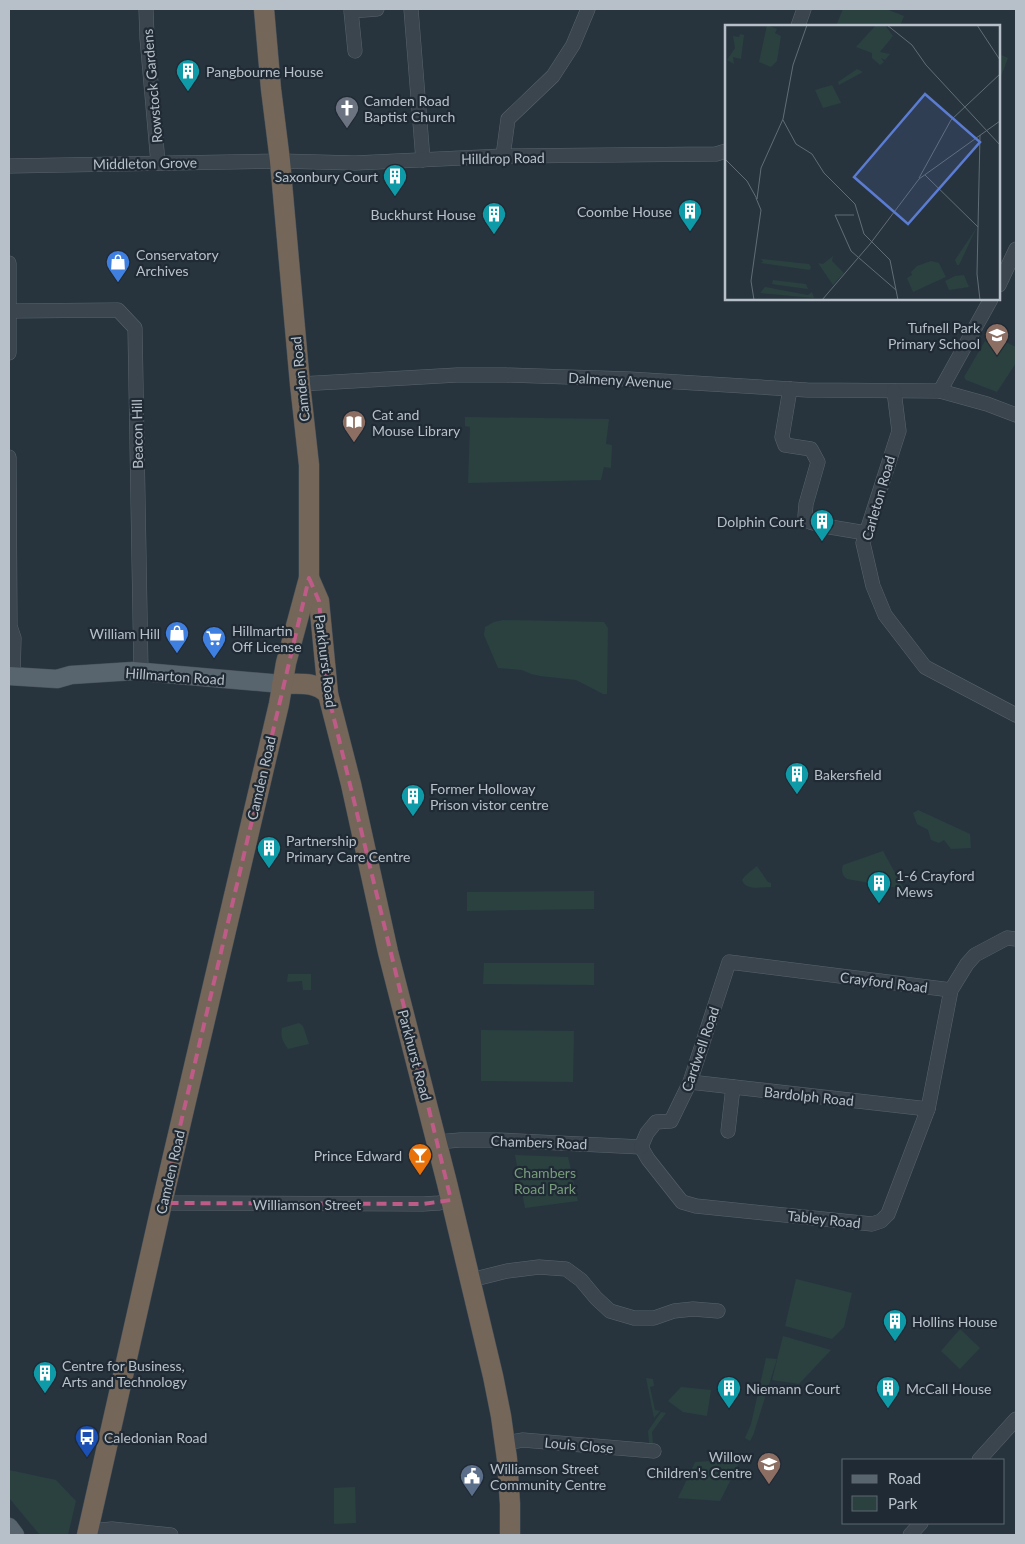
<svg xmlns="http://www.w3.org/2000/svg" width="1025" height="1544" viewBox="0 0 1025 1544" font-family="Lato,sans-serif">
	<style>
		.green { fill: #2a4140 }
		.lines { fill: none; stroke-linecap: round; stroke-linejoin: round }
		.minor-casing { stroke: #59636c; stroke-width: 15 }
		.major-casing { stroke: #47515b; stroke-width: 19 }
		.highway-casing { stroke: #465059; stroke-width: 21 }
		.minor { stroke: #3b454e; stroke-width: 14 }
		.major { stroke: #59656e; stroke-width: 18 }
		.highway { stroke: #746659; stroke-width: 20 }
		.marked { fill: none; stroke: #be5b87; stroke-width: 4; stroke-dasharray: 10 6; stroke-linejoin: round }
		.labels { text-anchor: middle; dominant-baseline: central; stroke-width: 4.5; stroke-linejoin: round; paint-order: stroke }
		.poi-label { font-size: 14px; fill: #b7c0c9; stroke: #202a34; text-anchor: start }
		.street-label { font-size: 14px; fill: #b7c0c9; stroke: #202a34 }
		.park-label { font-size: 14px; fill: #779d7b; stroke: #202a34 }
		.inset-road { fill: none; stroke: #616c76; stroke-width: 1 }
		.view { fill: #5b7cd2; fill-opacity: 0.15; stroke: #5b7cd2; stroke-width: 2.5 }
		.inset-edge { fill: none; stroke: #b7c0c9; stroke-width: 2.5 }
	</style>
	<rect width="100%" height="100%" fill="#27343e"/>
	<g class="green">
		<path d="M843,9H886L904,16L900,26H836Z"/>
		<path d="M999,54L1008,58L999,82Z"/>
		<path d="M989,334L1016,347V363L997,392L966,380L964,377Z"/>
		<path d="M465,417L609,419L606,444L612,445L611,468L604,467L601,480L468,483L470,427L465,426Z"/>
		<path d="M503,620L604,622L608,628L607,694H603L576,680L540,676L531,674L522,670L498,668L484,635L485,627L494,622Z"/>
		<path d="M918,810L970,834L971,848L951,849L944,840L939,843L931,840L928,830L917,824L913,813Z"/>
		<path d="M883,851L904,889L847,879C842,875 841,871 843,865Z"/>
		<path d="M757,866L768,882L771,883V887C761,887 746,891 742,880L745,876Z"/>
		<path d="M594,891V909L467,911V892Z"/>
		<path d="M484,963H594V985L483,984Z"/>
		<path d="M288,974H311V990H303L302,981L287,982Z"/>
		<path d="M299,1023L303,1026L309,1044L288,1049C283,1042 280,1036 282,1028Z"/>
		<path d="M481,1030L574,1031L573,1082L481,1081Z"/>
		<path d="M515,1155L568,1157L578,1201L525,1208Z"/>
		<path d="M796,1279L852,1293L844,1327L832,1339L785,1326Z"/>
		<path d="M960,1329L980,1348L960,1369L941,1351Z"/>
		<path d="M783,1336L831,1350L799,1384L772,1380Z"/>
		<path d="M766,1358L777,1359L754,1433L750,1441L745,1438L751,1424Z"/>
		<path d="M646,1378L653,1379L654,1386L650,1387L655,1410L660,1411L654,1418Z"/>
		<path d="M681,1387L711,1390L707,1416L683,1412L668,1401Z"/>
		<path d="M661,1412L666,1413L652,1432L653,1443H649L648,1431Z"/>
		<path d="M710,1461L731,1464L734,1461L739,1463L720,1501L678,1498L695,1462Z"/>
		<path d="M9,1470L56,1480L76,1501L68,1535H40L9,1498Z"/>
		<path d="M355,1487L356,1523L334,1524V1488Z"/>
	</g>
	<g class="lines">
		<g class="minor-casing">
			<g id="minor">
				<path d="M146,9L147,38L158,163"/>
				<path d="M411,9L423,160"/>
				<path d="M798,26L804,9"/>
				<path d="M355,51L351,11L377,9"/>
				<path d="M503,156L508,119L553,76L573,45L588,9"/>
				<path d="M9,166L280,161L355,163L503,156L716,154L726,151"/>
				<path d="M9,263V353"/>
				<path d="M999,285L1016,249"/>
				<path d="M10,311L118,310L135,328L141,672"/>
				<path d="M300,384L457,375H506L629,379L807,390L940,391L987,404L1016,415"/>
				<path d="M790,389L782,437L785,445L811,449L818,462L806,504L805,516L810,522L824,526L866,533"/>
				<path d="M894,391L899,431L863,543L873,586L885,615L925,667L1016,715"/>
				<path d="M940,391L991,299"/>
				<path d="M9,457L10,626L14,638L13,676"/>
				<path d="M690,1082L928,1109"/>
				<path d="M728,1131L733,1087"/>
				<path d="M437,1142L460,1140H498L641,1147"/>
				<path d="M641,1147L648,1159L682,1202L696,1206L872,1224L881,1221L888,1214L928,1109L951,990L967,964L975,955L1007,938L1016,939"/>
				<path d="M641,1147L647,1133L656,1122L671,1121L690,1082L729,962L951,990"/>
				<path d="M162,1203L423,1204L439,1203L451,1200"/>
				<path d="M471,1280L507,1271L539,1267L566,1269L581,1280L596,1298L610,1311L634,1318H654L674,1311L693,1309L718,1311"/>
				<path d="M505,1443L523,1440L654,1451"/>
				<path d="M979,1460L1016,1419"/>
				<path d="M88,1531L112,1529L171,1535"/>
				<path d="M910,1535L921,1523"/>
			</g>
		</g>
		<g class="major-casing">
			<g id="major">
				<path d="M9,676L57,679L71,675L133,671L282,684"/>
				<path d="M9,1527L15,1535"/>
			</g>
		</g>
		<g class="highway-casing">
			<g id="highway">
				<path d="M309,578L319,601L328,694L351,784L388,952L447,1183L493,1376L501,1416L507,1459L510,1504V1535"/>
				<path d="M282,684C299,684 315,681 328,694"/>
				<path d="M87,1535L162,1203L279,704L286,663L309,578V465L300,384L280,161L271,89L264,9"/>
			</g>
		</g>
		<use href="#minor" class="minor"/>
		<use href="#major" class="major"/>
		<use href="#highway" class="highway"/>
	</g>
	<path class="marked" d="M309,578L319,601L328,694L451,1200L423,1204L162,1203Z"/>
	<defs>
		<g id="building-pin" transform="scale(1.25)"><path d="M0 17L-7.5 6A9.5 9.5 0 1 1 7.5 6Z" fill="#0f9aa8" stroke="#202a34"/><path d="M-4-6H4V6H1V3H-1V6H-4ZM-2.5-4.3h1.7v1.8h-1.7ZM.8-4.3h1.7v1.8H.8ZM-2.5-1h1.7V.8h-1.7ZM.8-1h1.7V.8H.8Z" fill="#fff"/></g>
		<g id="church-pin" transform="scale(1.25)"><path d="M0 17L-7.5 6A9.5 9.5 0 1 1 7.5 6Z" fill="#6b7280" stroke="#202a34"/><path d="M-1.2-6h2.4v3.5h3.3v2.4h-3.3V6h-2.4V-.1h-3.3v-2.4h3.3Z" fill="#fff"/></g>
		<g id="shop-pin" transform="scale(1.25)"><path d="M0 17L-7.5 6A9.5 9.5 0 1 1 7.5 6Z" fill="#3f7fe0" stroke="#202a34"/><path d="M-5-2.5h2.3a2.7 3.5 0 0 1 5.4 0H5L5.5 6h-11ZM-1.5-2.5h3a1.5 2.3 0 0 0-3 0Z" fill="#fff"/></g>
		<g id="school-pin" transform="scale(1.25)"><path d="M0 17L-7.5 6A9.5 9.5 0 1 1 7.5 6Z" fill="#8d6e63" stroke="#202a34"/><path d="M0-5L7-2L0 1L-7-2ZM-4 1L0 2.5L4 1V4Q0 6-4 4Z" fill="#fff"/></g>
		<g id="library-pin" transform="scale(1.25)"><path d="M0 17L-7.5 6A9.5 9.5 0 1 1 7.5 6Z" fill="#8d6e63" stroke="#202a34"/><path d="M-6-4Q-3-5.5-.7-3.5V5Q-3 3-6 4ZM6-4Q3-5.5 .7-3.5V5Q3 3 6 4Z" fill="#fff"/></g>
		<g id="supermarket-pin" transform="scale(1.25)"><path d="M0 17L-7.5 6A9.5 9.5 0 1 1 7.5 6Z" fill="#3f7fe0" stroke="#202a34"/><path d="M-6-5.5h2.5l.6 2H6L4.5 2H-2.5L-4.4-4H-6ZM-1.5 3.2a1.3 1.3 0 1 0 .1 0ZM3 3.2a1.3 1.3 0 1 0 .1 0Z" fill="#fff"/></g>
		<g id="bar-pin" transform="scale(1.25)"><path d="M0 17L-7.5 6A9.5 9.5 0 1 1 7.5 6Z" fill="#e8710a" stroke="#202a34"/><path d="M-6-5H6L.8 .8V4.5H3.5V6h-7V4.5H-.8V.8Z" fill="#fff"/></g>
		<g id="bus-pin" transform="scale(1.25)"><path d="M0 17L-7.5 6A9.5 9.5 0 1 1 7.5 6Z" fill="#1a4fb4" stroke="#202a34"/><path d="M-5-6H5V4H4V6H2V4H-2V6H-4V4H-5ZM-3.5-4V0h7V-4ZM-3.5 1.2v1.5H-2V1.2ZM2 1.2v1.5H3.5V1.2Z" fill="#fff"/></g>
		<g id="civic-pin" transform="scale(1.25)"><path d="M0 17L-7.5 6A9.5 9.5 0 1 1 7.5 6Z" fill="#5c6f8a" stroke="#202a34"/><path d="M-.6-6.5H3V-4.5H.6V-3L4-1V1h2V6H-6V1h2V-1L-.6-3ZM-1.2 2.5V6h2.4V2.5Z" fill="#fff"/></g>
	</defs>
	<g fill-rule="evenodd">
		<use href="#building-pin" x="188" y="71"/>
		<use href="#church-pin" x="347" y="108"/>
		<use href="#building-pin" x="395" y="176"/>
		<use href="#building-pin" x="690" y="211"/>
		<use href="#building-pin" x="494" y="214"/>
		<use href="#shop-pin" x="118" y="262"/>
		<use href="#school-pin" x="997" y="335"/>
		<use href="#library-pin" x="354" y="422"/>
		<use href="#building-pin" x="822" y="521"/>
		<use href="#shop-pin" x="177" y="633"/>
		<use href="#supermarket-pin" x="214" y="638"/>
		<use href="#building-pin" x="797" y="774"/>
		<use href="#building-pin" x="413" y="796"/>
		<use href="#building-pin" x="269" y="848"/>
		<use href="#building-pin" x="879" y="883"/>
		<use href="#bar-pin" x="420" y="1155"/>
		<use href="#building-pin" x="895" y="1321"/>
		<use href="#building-pin" x="45" y="1373"/>
		<use href="#building-pin" x="729" y="1388"/>
		<use href="#building-pin" x="888" y="1388"/>
		<use href="#bus-pin" x="87" y="1437"/>
		<use href="#school-pin" x="769" y="1464"/>
		<use href="#civic-pin" x="472" y="1476"/>
	</g>
	<g class="labels">
		<g class="poi-label">
			<text x="206" y="71">Pangbourne House</text>
			<text x="364" y="100">Camden Road<tspan x="364" dy="16">Baptist Church</tspan></text>
			<text x="378" y="176" text-anchor="end">Saxonbury Court</text>
			<text x="672" y="211" text-anchor="end">Coombe House</text>
			<text x="476" y="214" text-anchor="end">Buckhurst House</text>
			<text x="136" y="254">Conservatory<tspan x="136" dy="16">Archives</tspan></text>
			<text x="980" y="327" text-anchor="end">Tufnell Park<tspan x="980" dy="16">Primary School</tspan></text>
			<text x="372" y="414">Cat and<tspan x="372" dy="16">Mouse Library</tspan></text>
			<text x="804" y="521" text-anchor="end">Dolphin Court</text>
			<text x="232" y="630">Hillmartin<tspan x="232" dy="16">Off License</tspan></text>
			<text x="160" y="633" text-anchor="end">William Hill</text>
			<text x="814" y="774">Bakersfield</text>
			<text x="430" y="788">Former Holloway<tspan x="430" dy="16">Prison vistor centre</tspan></text>
			<text x="286" y="840">Partnership<tspan x="286" dy="16">Primary Care Centre</tspan></text>
			<text x="896" y="875">1-6 Crayford<tspan x="896" dy="16">Mews</tspan></text>
			<text x="402" y="1155" text-anchor="end">Prince Edward</text>
			<text x="912" y="1321">Hollins House</text>
			<text x="62" y="1365">Centre for Business,<tspan x="62" dy="16">Arts and Technology</tspan></text>
			<text x="746" y="1388">Niemann Court</text>
			<text x="906" y="1388">McCall House</text>
			<text x="104" y="1437">Caledonian Road</text>
			<text x="752" y="1456" text-anchor="end">Willow<tspan x="752" dy="16">Children's Centre</tspan></text>
			<text x="490" y="1468">Williamson Street<tspan x="490" dy="16">Community Centre</tspan></text>
		</g>
		<g class="street-label">
			<text transform="translate(152 86) rotate(-95)">Rowstock Gardens</text>
			<text transform="translate(503 158) rotate(-1)">Hilldrop Road</text>
			<text transform="translate(145 163) rotate(-1)">Middleton Grove</text>
			<text transform="translate(300 379) rotate(-96)">Camden Road</text>
			<text transform="translate(620 380) rotate(3)">Dalmeny Avenue</text>
			<text transform="translate(137 434) rotate(-91)">Beacon Hill</text>
			<text transform="translate(878 498) rotate(-74)">Carleton Road</text>
			<text transform="translate(326 661) rotate(83)">Parkhurst Road</text>
			<text transform="translate(175 676) rotate(4)">Hillmarton Road</text>
			<text transform="translate(261 778) rotate(-77)">Camden Road</text>
			<text transform="translate(884 982) rotate(7)">Crayford Road</text>
			<text transform="translate(700 1049) rotate(-71)">Cardwell Road</text>
			<text transform="translate(415 1055) rotate(75)">Parkhurst Road</text>
			<text transform="translate(809 1096) rotate(6)">Bardolph Road</text>
			<text transform="translate(539 1142) rotate(2)">Chambers Road</text>
			<text transform="translate(170 1172) rotate(-77)">Camden Road</text>
			<text x="307" y="1204">Williamson Street</text>
			<text transform="translate(824 1219) rotate(6)">Tabley Road</text>
			<text transform="translate(579 1445) rotate(5)">Louis Close</text>
		</g>
		<g class="park-label">
			<text x="545" y="1172">Chambers<tspan x="545" dy="16">Road Park</tspan></text>
		</g>
	</g>
	<g transform="translate(725 25)">
		<rect width="275" height="275" fill="#27343e"/>
		<path d="M42,0L52,4L50,8L56,11L52,36L46,42L34,37ZM151,0H160L168,11L155,27L165,29L160,35L156,33L159,37L155,40L147,33V28L131,22ZM15,9L19,10L16,34L8,32L9,39L2,35L10,23L8,11L14,12ZM132,44L138,47L114,60L113,57ZM107,60L116,78L98,83L90,65ZM252,202L234,240H232L230,235ZM108,231L107,236L119,248L108,260L93,238L98,239ZM36,234L84,239L86,242L85,245L35,238L38,237ZM206,236L214,238L221,252L188,267L182,253L187,250L186,247L192,241ZM230,251L239,250L244,262L224,265L220,256ZM48,255L81,259L83,264L53,260L47,259ZM40,262L83,270L87,267L89,273L35,268Z" fill="#2a4140"/>
		<path class="inset-road" d="M162,0L187,20L201,40L275,120M252,0L275,35M58,95L71,119L87,129L99,148L130,179L139,209L165,235L173,275M0,134L22,156L32,174M200,150L253,202M194,153L226,95L275,49M32,174L36,143L58,94L68,40L82,0M129,190H110L126,226L171,265M29,275L26,256L36,185L31,173M97,275L145,219L194,154L275,96M255,275L252,249L255,110"/>
		<path class="view" d="M200,69L255,117L183,199L129,152Z"/>
		<rect width="275" height="275" class="inset-edge"/>
	</g>
	<rect width="1025" height="1544" fill="none" stroke="#b7c0c9" stroke-width="20"/>
	<rect x="842" y="1459" width="162" height="65" fill="#202a34" stroke="#5c6670"/>
	<rect x="852" y="1475" width="25" height="8" fill="#59656e" stroke="#5c6670"/>
	<text x="888" y="1484" font-size="15" fill="#b7c0c9">Road</text>
	<rect x="852" y="1496" width="25" height="15" fill="#2a4140" stroke="#5c6670"/>
	<text x="888" y="1509" font-size="15" fill="#b7c0c9">Park</text>
</svg>
